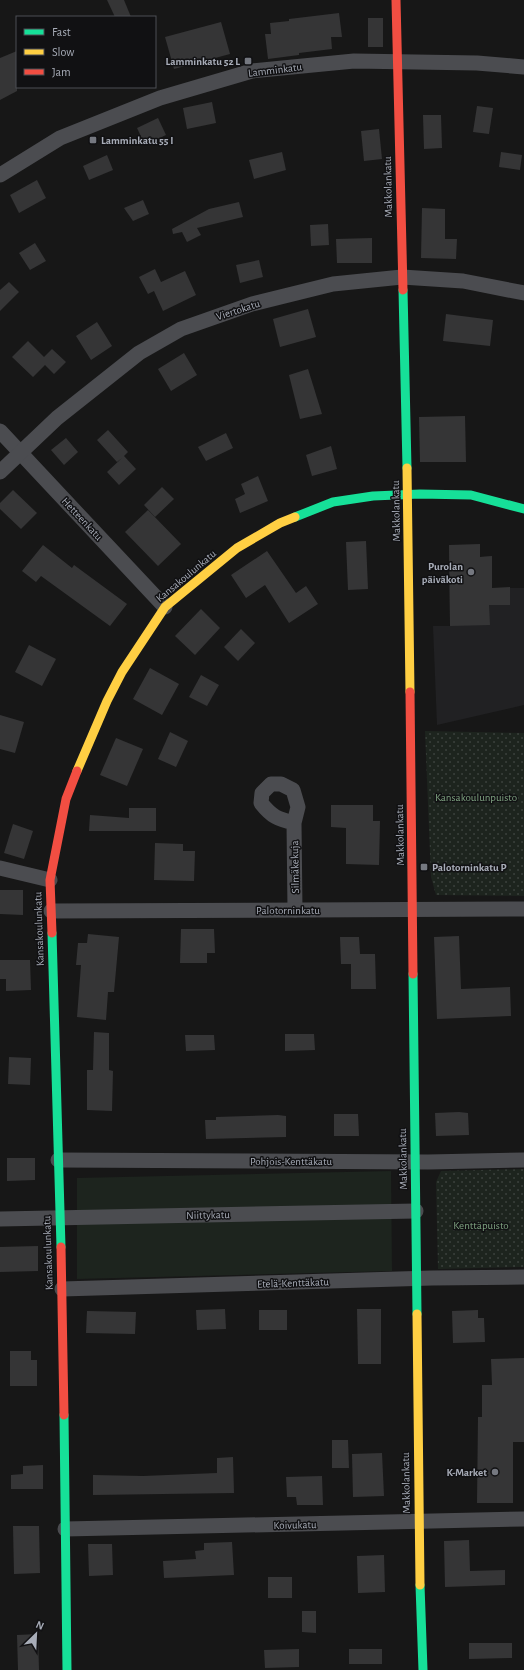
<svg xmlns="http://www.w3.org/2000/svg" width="524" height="1670" viewBox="0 0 524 1670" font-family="'Alegreya Sans',sans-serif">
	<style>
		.built { fill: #212123 }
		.grass { fill: #1d241e }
		.park { fill: url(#park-dots) }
		.building { fill: #353536 }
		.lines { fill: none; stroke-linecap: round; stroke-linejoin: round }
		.street { stroke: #4b4c50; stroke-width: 15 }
		.fast { stroke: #16e098; stroke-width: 9 }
		.slow { stroke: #ffcf43; stroke-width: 9 }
		.jam { stroke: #f24e42; stroke-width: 9 }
		.poi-dot { fill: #757880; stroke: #111113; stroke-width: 1.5 }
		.labels { text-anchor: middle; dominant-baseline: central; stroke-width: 3; stroke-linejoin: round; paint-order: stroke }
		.poi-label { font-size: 11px; font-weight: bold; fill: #a8adb8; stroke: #111113; text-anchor: end }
		.street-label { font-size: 11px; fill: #a8adb8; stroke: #111113 }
		.park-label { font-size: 11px; fill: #7fa381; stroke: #111113 }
	</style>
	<defs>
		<pattern id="park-dots" width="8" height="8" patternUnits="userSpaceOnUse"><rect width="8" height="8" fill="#1d241e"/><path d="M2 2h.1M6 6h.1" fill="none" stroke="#3b413d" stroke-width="1.8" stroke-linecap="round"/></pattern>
	</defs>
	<rect width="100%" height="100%" fill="#171717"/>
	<path class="built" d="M449,545H480V557L492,556V588H524V705L437,725L433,626H450Z"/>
	<path class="grass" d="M391,1171L392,1271L77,1279V1178Z"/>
	<g class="park">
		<path d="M425,731L524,733V896L436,895L431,877Z"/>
		<path d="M524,1169V1267L438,1269L436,1182L441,1171Z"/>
	</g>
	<g class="building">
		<path d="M107,0H124L131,17H115Z"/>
		<path d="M339,13L342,37H331L332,49L299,53V55L268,59L265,34H271L270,23L289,21V19Z"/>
		<rect x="368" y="18" width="15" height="29"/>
		<path d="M221,22L230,54L174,69L165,37Z"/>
		<path d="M17,51V91L0,100V58Z"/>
		<path d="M212,102L216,123L187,129L183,108Z"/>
		<path d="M477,106L493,108L489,134L473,132Z"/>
		<path d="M423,115H441L442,148L424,149Z"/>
		<path d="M158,118L166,135L145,145L137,128Z"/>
		<path d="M379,129L382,159L364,161L361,131Z"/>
		<path d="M282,152L286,170L254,179L249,160Z"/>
		<path d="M501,152L522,155L520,170L499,167Z"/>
		<path d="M107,155L113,170L89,180L83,166Z"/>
		<path d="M37,180L46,198L19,213L10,195Z"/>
		<path d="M143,200L149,214L133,221L124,208Z"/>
		<path d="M239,202L243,217L197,228L201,235L187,242L182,232L173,234L172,229L209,209Z"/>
		<path d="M422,208L445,209V239H457L456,259L421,258Z"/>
		<path d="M328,224L329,245L311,246L310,225Z"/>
		<path d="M372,238V263H337L336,239Z"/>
		<path d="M35,243L46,261L30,270L19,253Z"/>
		<path d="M259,260L263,277L240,283L236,265Z"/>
		<path d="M155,269L161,282L185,271L196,295L163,311L154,291L148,294L139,277Z"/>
		<path d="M9,282L19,292L0,311V290Z"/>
		<path d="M308,309L316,337L280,347L273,319Z"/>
		<path d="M446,314L493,320L490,346L443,341Z"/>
		<path d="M97,322L112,346L91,360L76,336Z"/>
		<path d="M28,341L44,357L52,349L66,362L54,374L45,365L33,377L12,357Z"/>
		<path d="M184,353L197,375L171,391L158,369Z"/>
		<path d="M308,369L322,414L300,419L289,375Z"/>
		<path d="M465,416L466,462H420L419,417Z"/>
		<path d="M108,430L128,452L124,456L136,469L119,485L107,472L122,458L117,462L97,440Z"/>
		<path d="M226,433L233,448L206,461L198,447Z"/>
		<path d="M66,438L78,452L64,465L51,450Z"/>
		<path d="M331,446L337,469L312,476L306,455Z"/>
		<path d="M258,476L268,501L240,513L235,499L245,494L241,484Z"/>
		<path d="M162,487L174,499L155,517L144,505Z"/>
		<path d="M13,490L37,513L21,529L0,509V503Z"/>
		<path d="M148,510L181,544L158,566L125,532Z"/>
		<path d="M366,541L368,589L348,590L346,542Z"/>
		<path d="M480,544V557L492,556V588L510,587V605H489L490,625L450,626L449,545Z"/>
		<path d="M43,545L72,568L74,565L127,604L110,626L41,576L36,582L22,571Z"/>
		<path d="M267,551L296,593L306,586L318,604L289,623L265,585L246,598L231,575Z"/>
		<path d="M201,609L220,628L195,655L175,636Z"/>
		<path d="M241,629L255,643L238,661L224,647Z"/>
		<path d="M29,645L56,659L42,686L15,672Z"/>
		<path d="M150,668L179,684L162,715L133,699Z"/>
		<path d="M201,675L219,685L207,706L189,697Z"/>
		<path d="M0,715L24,722L15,753L0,749Z"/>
		<path d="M170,732L188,741L176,767L158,759Z"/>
		<path d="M116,738L143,749L127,786L100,775Z"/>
		<path d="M331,805H373V821H380L379,865L346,864V828L331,827Z"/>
		<path d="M129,808H156V831H89L90,815L129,818Z"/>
		<path d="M13,824L33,831L24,859L4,853Z"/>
		<path d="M155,843L183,844V851H195L194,881L154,880Z"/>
		<path d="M0,890H23V915L0,914Z"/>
		<path d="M181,929H214L215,953H207V963H180Z"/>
		<path d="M88,934L119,937L114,992H108L106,1020L77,1017L81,965H76L78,943H87Z"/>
		<path d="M459,936L461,989L510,987L511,1016L437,1019L434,937Z"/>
		<path d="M340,937H359L360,954H375L376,989H351V964H341Z"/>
		<path d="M0,960H30L31,990L6,991V979H0Z"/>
		<path d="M94,1032L109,1033V1070L113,1071L112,1111L87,1110V1070H93Z"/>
		<path d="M285,1034H314L315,1050L285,1051Z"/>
		<path d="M185,1035H214L215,1050L186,1051Z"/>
		<path d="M9,1057L31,1058L30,1085L8,1084Z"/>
		<path d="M459,1112L468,1113L469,1135L436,1136L435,1113Z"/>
		<path d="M334,1114H358L359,1136H334Z"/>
		<path d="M278,1115L286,1116V1137L206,1139L205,1120H216V1117Z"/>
		<path d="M7,1158H35V1180L7,1181Z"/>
		<path d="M38,1246V1271L0,1272V1247Z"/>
		<path d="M225,1309L226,1329L197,1330L196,1310Z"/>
		<path d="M357,1309H381V1364H358Z"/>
		<rect x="259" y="1310" width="28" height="20"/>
		<path d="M478,1310V1318H484L485,1342L453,1343L452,1311Z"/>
		<path d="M87,1311L136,1312L135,1334L86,1333Z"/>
		<path d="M10,1351H31V1360H37V1386H10Z"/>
		<path d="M524,1358V1442H513V1503H477L478,1417H482V1385H492L491,1359Z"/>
		<path d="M332,1440H348L349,1468H332Z"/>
		<path d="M382,1453L384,1496L353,1497L352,1454Z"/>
		<path d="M233,1457L234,1493L93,1495V1475L143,1476L217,1473V1458Z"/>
		<path d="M43,1465V1489H11V1475L23,1474V1466Z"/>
		<path d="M322,1476L323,1505H297L296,1497H287L286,1477Z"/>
		<path d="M13,1526H39L40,1573L14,1574Z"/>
		<path d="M469,1540L470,1571L505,1570V1585L445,1587L444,1541Z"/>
		<path d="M232,1542L234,1575L164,1578L163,1561L196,1559L195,1551L204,1550V1543Z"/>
		<path d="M88,1544H112L113,1575L89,1576Z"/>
		<path d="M384,1555L385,1592L358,1593L357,1556Z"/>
		<rect x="268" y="1577" width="24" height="21"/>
		<path d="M302,1611H316V1633L302,1632Z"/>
		<path d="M38,1634L39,1670H18L17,1635Z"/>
		<path d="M469,1643H512V1658L469,1659Z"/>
		<path d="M299,1649V1667L265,1668L264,1650Z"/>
		<rect x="349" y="1649" width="33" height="15"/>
	</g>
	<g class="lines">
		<g class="street">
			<path d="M0,175L60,138L160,98L252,71L354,61L477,63L524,67"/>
			<path d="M0,431L165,607"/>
			<path d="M0,472L57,418L139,353L181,329L252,304L333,284L402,277L463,281L524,293"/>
			<path d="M294,823C278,819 272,817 261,803L262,793L271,784H281L293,790L298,807L294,823L295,910"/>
			<path d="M0,868L50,880"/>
			<path d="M51,911L524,909"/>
			<path d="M58,1160L428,1162L524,1160"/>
			<path d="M0,1219L416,1211"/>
			<path d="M62,1289L432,1278L524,1277"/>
			<path d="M65,1529L524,1519"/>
		</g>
		<g class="fast">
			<path d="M403,290L407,468"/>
			<path d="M295,517L333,502L373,496L420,494L471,495L524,509"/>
			<path d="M52,933L61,1247"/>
			<path d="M413,974L417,1314"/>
			<path d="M64,1415L67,1670"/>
			<path d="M420,1585L423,1670"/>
		</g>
		<g class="slow">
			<path d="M407,468L410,692"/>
			<path d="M77,771L107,701L122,672L165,607L237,548L280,523L295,517"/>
			<path d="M417,1314L420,1585"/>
		</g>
		<g class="jam">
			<path d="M396,0L403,290"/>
			<path d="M410,692L413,974"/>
			<path d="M52,933L50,880L66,799L77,771"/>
			<path d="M61,1247L64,1415"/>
		</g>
	</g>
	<g class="poi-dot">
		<rect x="244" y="57" width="8" height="8" rx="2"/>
		<rect x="89" y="136" width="8" height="8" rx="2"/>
		<circle cx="471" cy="572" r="4"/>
		<rect x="420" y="863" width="8" height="8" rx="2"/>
		<circle cx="495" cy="1472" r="4"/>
	</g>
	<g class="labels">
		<g class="poi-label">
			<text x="240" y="61">Lamminkatu 52 L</text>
			<text x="101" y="140" text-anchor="start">Lamminkatu 55 I</text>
			<text x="463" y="566">Purolan<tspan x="463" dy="13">päiväkoti</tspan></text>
			<text x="432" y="867" text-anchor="start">Palotorninkatu P</text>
			<text x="487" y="1472">K-Market</text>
		</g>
		<g class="street-label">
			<text transform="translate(275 70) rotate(-7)">Lamminkatu</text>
			<text transform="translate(388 187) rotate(-91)">Makkolankatu</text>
			<text transform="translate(238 310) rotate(-18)">Viertokatu</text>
			<text transform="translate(396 511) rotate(-91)">Makkolankatu</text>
			<text transform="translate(82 519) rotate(47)">Hetteenkatu</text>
			<text transform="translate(186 576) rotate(-40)">Kansakoulunkatu</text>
			<text transform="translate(400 835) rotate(-91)">Makkolankatu</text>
			<text transform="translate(295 867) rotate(-91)">Silmäkekuja</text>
			<text x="288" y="910">Palotorninkatu</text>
			<text transform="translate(39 929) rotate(-92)">Kansakoulunkatu</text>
			<text transform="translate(403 1159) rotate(-91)">Makkolankatu</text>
			<text x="291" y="1161">Pohjois-Kenttäkatu</text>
			<text transform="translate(208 1215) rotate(-1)">Niittykatu</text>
			<text transform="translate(48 1253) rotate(-92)">Kansakoulunkatu</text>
			<text transform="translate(293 1283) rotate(-2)">Etelä-Kenttäkatu</text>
			<text transform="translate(406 1483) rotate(-91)">Makkolankatu</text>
			<text transform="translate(295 1525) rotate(-1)">Koivukatu</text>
		</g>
		<g class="park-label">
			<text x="476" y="797">Kansakoulunpuisto</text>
			<text x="481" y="1225">Kenttäpuisto</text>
		</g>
	</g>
	<rect x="16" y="16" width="140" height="72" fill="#111113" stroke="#4d4f55"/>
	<rect x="24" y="29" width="20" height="6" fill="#16e098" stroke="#4d4f55"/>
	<text x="52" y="36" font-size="12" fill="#a8adb8">Fast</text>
	<rect x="24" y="49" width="20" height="6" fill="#ffcf43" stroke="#4d4f55"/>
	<text x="52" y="56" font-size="12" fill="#a8adb8">Slow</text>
	<rect x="24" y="69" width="20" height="6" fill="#f24e42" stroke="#4d4f55"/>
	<text x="52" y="76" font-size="12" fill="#a8adb8">Jam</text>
	<g transform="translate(36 1634) rotate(24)" stroke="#111113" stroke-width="3" paint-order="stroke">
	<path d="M0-3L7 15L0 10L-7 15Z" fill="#a8adb8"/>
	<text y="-6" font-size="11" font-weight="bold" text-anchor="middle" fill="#a8adb8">N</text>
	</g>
</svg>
